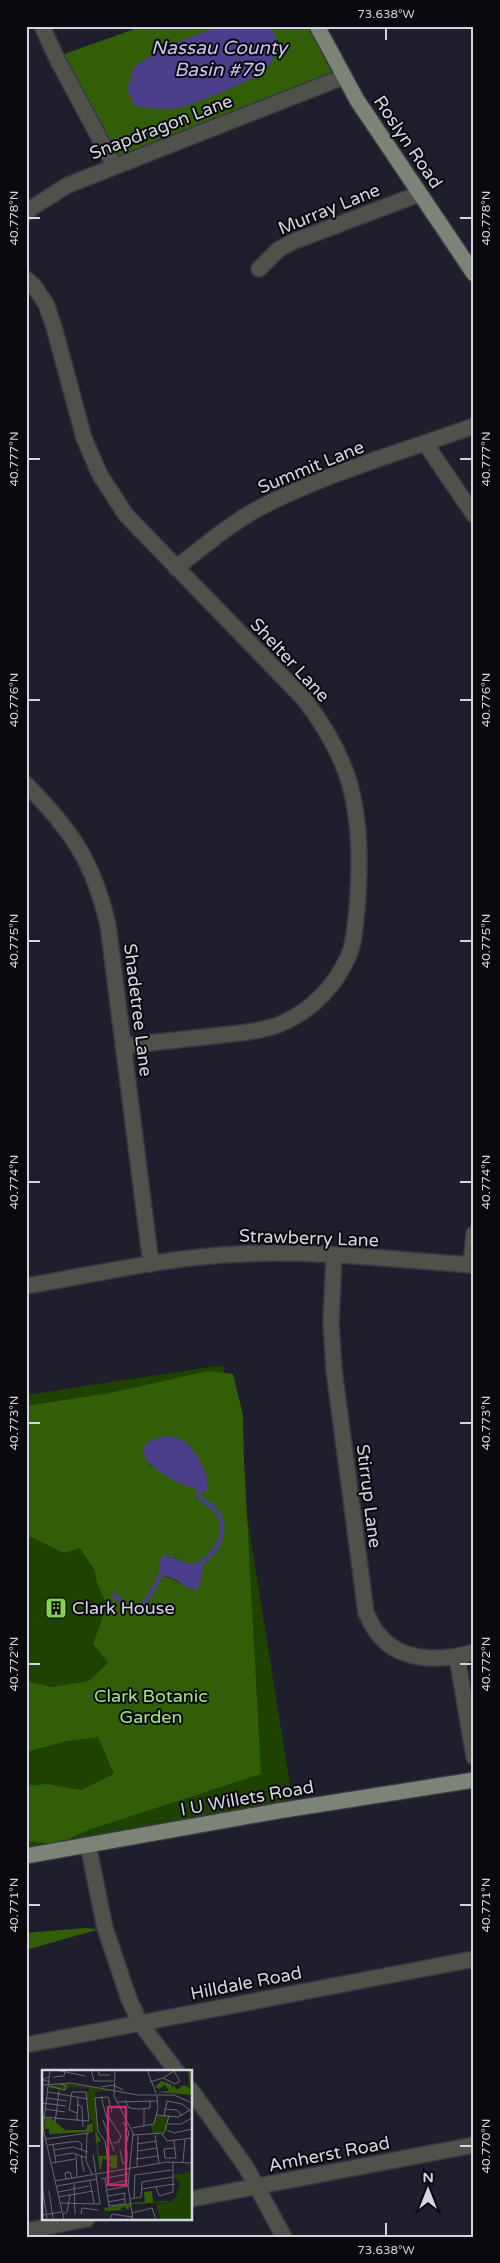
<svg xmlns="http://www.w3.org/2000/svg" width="500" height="2263" viewBox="0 0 500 2263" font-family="'Varela Round',sans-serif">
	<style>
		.green { fill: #204201 }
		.forest { fill: #315e07; fill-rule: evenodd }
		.water { fill: #4b3e8a }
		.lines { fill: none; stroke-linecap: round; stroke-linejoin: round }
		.stream { stroke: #4b3e8a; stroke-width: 4.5 }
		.minor-casing { stroke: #383845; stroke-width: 18 }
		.major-casing { stroke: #383845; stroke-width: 18 }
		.minor { stroke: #4e524b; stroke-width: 15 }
		.major { stroke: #7b8476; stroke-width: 15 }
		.ticks { fill: none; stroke: #d5d5df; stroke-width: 2 }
		.labels { text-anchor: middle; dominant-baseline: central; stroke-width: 4; stroke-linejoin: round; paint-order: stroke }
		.street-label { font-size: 18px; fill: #d5d5df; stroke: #09090f }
		.poi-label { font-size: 18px; fill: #d5d5df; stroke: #09090f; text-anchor: start }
		.park-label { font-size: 18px; fill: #a5e67e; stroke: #09090f }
		.water-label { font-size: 19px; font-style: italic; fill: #c6c4ef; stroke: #09090f }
		.inset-road { fill: none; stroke: #686774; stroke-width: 1 }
		.view { fill: #c42b68; fill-opacity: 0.15; stroke: #c42b68; stroke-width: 2.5 }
		.inset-edge { fill: none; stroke: #d5d5df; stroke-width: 2.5 }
		.neatline { fill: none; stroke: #d5d5df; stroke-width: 2 }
		.ticks-label { font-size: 12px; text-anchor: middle; fill: #d5d5df }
	</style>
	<rect width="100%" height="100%" fill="#1f1e2c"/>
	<path class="green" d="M223,1365L294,1810L26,1855V1395Z"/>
	<g class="forest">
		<path d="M143,26H317L343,76L114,165L56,57Z"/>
		<path d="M208,1371L233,1374L243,1415L244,1460L261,1774L88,1830L57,1844L26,1841V1786L47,1784L81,1790L114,1774L98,1737L67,1741L26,1752V1681L52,1687L89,1681L108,1663L93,1644L107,1605L97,1583L95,1571L80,1548L64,1553L31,1537L26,1541V1406L110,1393ZM166,1436L200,1491L149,1465L147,1444L155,1439ZM174,1557L186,1563L200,1564L197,1590C184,1588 176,1579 163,1576Z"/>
		<path d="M84,1928L100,1929L26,1950V1933Z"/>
	</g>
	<g class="water">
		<path d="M219,26H268L276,35C276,48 275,61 265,70C255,80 196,103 181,107C166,111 150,108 135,106L127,90L134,67L163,48Z"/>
		<path d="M166,1436C172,1437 177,1437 182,1440C196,1448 210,1476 208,1492C187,1491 103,1449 166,1436Z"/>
		<path d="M165,1554L186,1563L203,1565L202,1577L197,1590C187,1589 185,1586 178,1581C171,1576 164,1578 159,1571L160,1560Z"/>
	</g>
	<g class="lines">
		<g class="stream">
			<path d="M195,1565C216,1558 231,1529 216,1510C210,1504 202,1502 198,1495L200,1491"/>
			<path d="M114,1595L125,1605L137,1608C150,1601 154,1586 161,1574L166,1573"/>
		</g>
		<g class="minor-casing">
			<g id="minor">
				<path d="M42,26L56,57L114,165"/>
				<path d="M26,213L33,207L68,185L343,77"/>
				<path d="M259,269L278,250L292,242L419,194"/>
				<path d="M26,279L34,286L46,304L54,327L84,438L100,475L126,515L304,699C324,725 341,753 350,785C361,826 360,867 357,909C355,924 355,942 348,957C336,984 314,1008 287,1021C265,1032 237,1033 213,1036C183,1039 153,1043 123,1046"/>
				<path d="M425,443L474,515"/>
				<path d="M176,568C204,546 232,522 263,506C330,472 404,451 474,426"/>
				<path d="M26,784C72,831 93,861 108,925L151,1264"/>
				<path d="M334,1256L331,1322L334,1370L366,1613C370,1621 374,1630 380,1636C402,1663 444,1661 474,1652"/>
				<path d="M471,1265L474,1234"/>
				<path d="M26,1286C97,1274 168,1257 240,1254C317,1250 396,1260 474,1265"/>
				<path d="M457,1657L474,1757"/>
				<path d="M88,1845L105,1928L129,1999L140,2023L177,2072"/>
				<path d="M26,2045L474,1959"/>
				<path d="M191,2090L246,2167L284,2237"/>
				<path d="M191,2199L474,2145"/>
				<path d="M26,2231L87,2219"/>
			</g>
		</g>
		<g class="major-casing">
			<g id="major">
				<path d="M317,26L357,100L474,274"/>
				<path d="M26,1856L278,1811L474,1780"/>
			</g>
		</g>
		<use href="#minor" class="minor"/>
		<use href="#major" class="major"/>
	</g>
	<path class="ticks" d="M386,28V40M28,218H40M460,218H472M28,459H40M460,459H472M28,700H40M460,700H472M28,941H40M460,941H472M28,1182H40M460,1182H472M28,1423H40M460,1423H472M28,1664H40M460,1664H472M28,1905H40M460,1905H472M28,2146H40M460,2146H472M386,2223V2236"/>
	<defs>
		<g id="building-square" transform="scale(1.125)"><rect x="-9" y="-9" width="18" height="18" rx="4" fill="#83d04e" stroke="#09090f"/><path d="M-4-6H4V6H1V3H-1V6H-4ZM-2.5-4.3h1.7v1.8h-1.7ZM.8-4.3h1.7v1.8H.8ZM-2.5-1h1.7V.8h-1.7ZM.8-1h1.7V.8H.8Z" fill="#111"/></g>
	</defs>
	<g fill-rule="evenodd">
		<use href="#building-square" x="56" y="1608"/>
	</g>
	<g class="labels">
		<g class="street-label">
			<text transform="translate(161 127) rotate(-21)">Snapdragon Lane</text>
			<text transform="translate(408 142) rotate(56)">Roslyn Road</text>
			<text transform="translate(329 209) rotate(-22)">Murray Lane</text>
			<text transform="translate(311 467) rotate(-22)">Summit Lane</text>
			<text transform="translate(290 660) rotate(47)">Shelter Lane</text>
			<text transform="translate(138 1010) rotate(83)">Shadetree Lane</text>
			<text transform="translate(309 1238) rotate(2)">Strawberry Lane</text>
			<text transform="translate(369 1496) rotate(83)">Stirrup Lane</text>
			<text transform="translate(247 1798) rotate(-10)">I U Willets Road</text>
			<text transform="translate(246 1983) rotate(-11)">Hilldale Road</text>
			<text transform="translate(329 2154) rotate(-11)">Amherst Road</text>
		</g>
		<g class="poi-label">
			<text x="72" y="1608">Clark House</text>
		</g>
		<g class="park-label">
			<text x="151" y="1696">Clark Botanic<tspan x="151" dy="21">Garden</tspan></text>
		</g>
		<g class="water-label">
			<text x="219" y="48">Nassau County<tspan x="219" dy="22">Basin #79</tspan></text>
		</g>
	</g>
	<g transform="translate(42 2070)">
		<rect width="150" height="150" fill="#1f1e2c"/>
		<path d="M24,13L71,21L53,22L56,63H53L51,50H48L44,22L47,21L49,30L47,18L28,17L22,21L7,20L23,21L7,18V15ZM115,45L127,46L125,59L116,65L111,64L109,55ZM141,95H150V150H119L114,134L129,132L134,127L136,121L133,119L136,120L138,113L130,105L148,102V96Z" fill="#204201"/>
		<path d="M146,0L150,2V25L114,22L127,21L123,15L117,19L113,17L119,11L129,14L130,19L131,15L135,20L141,15L148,18ZM50,46L51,62L7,64V59H2L4,48L10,49L23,60H44L45,55L50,53ZM54,62L59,71L55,73L57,86L75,85V98L64,100L70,98L64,94L70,92L61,88L58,102L53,63ZM110,121L111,132L124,131L126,132L89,134L86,140L82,137L78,139L81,140L63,141L62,138L88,133L103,132L102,122Z" fill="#315e07"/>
		<path class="inset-road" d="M8,0L1,58L22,150M14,0L43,6M49,0L52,11H71M56,0L57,5H68M73,0L72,26L91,63L86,116L91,150M105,0L114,23M8,6L1,10L8,12M11,7L22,6L23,1M108,12L121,8L133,14L138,11L132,1L121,8M0,15L29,13L96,25H132L150,33M7,16L23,20L24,16L19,14M59,17L71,15L81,20M6,22L46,29M59,26L65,49M5,28L25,31M83,30L87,38L98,39L108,38V31M75,32L115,31M0,33L24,36M35,34L40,37L41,57M3,39L23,42M122,39L135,40L140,46M115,45L136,47L148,40M66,46L79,66L77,72L71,73M122,46L125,31L140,34L150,42M0,47L47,51L44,22H30L27,40L35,43M61,50L72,81M35,51L36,28M81,52L87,62L83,81M13,53L17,21M126,54H139L150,48M102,56V39M90,58L112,54L116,38L115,26M125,60L132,63L150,59M45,63L44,91L50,104M120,64L125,71L150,68M91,65L122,63L127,46M113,65L117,93M4,69L47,63M132,71L134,88M95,74L114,71M6,75L36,71L40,74L39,80M11,75L14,92M133,78L122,79L123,88H134M12,80L31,77L46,82M78,80L81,94L85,92V81M95,81L115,78M34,84L35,107M51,85L54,103M65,85L63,71L56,61L53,28L66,27L70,43M13,86L31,83L45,88M39,86L42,102M94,89L116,86M141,92L143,69M10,93L33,89M95,97L96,65M24,109L23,103L28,102L30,108M59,109L86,104M63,109L67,136L83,134V128M13,111L125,92L150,93M48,111L52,133M32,114L33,144M0,115L5,148M64,115L86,110M15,116L55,109M114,117L117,126L131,122V92M99,119L133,114M65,120L86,116M7,121L11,148M16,122L47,116M66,126L83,123M17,127L51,121M92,128L93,105L130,100M88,129L99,127L100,112L131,107M66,132L82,129L83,123M19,133L58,134L54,105M90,143L110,138L114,150M21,144L25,142L28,125M39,144L40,138L56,140M0,145L19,142M68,150L70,144L90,147"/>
		<path class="view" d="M66,37H84V115H66Z"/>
		<rect width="150" height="150" class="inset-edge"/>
	</g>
	<rect width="500" height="2263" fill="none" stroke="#09090f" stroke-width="55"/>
	<g transform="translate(428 2190)" stroke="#09090f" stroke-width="4" paint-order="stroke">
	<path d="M0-4L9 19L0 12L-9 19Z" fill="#d5d5df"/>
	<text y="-8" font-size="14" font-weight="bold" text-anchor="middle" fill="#d5d5df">N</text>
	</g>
	<rect x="28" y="28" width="444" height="2208" class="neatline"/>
	<g class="ticks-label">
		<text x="386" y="18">73.638°W</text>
		<text transform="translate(14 218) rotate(-90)" y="4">40.778°N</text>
		<text transform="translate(486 218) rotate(-90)" y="4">40.778°N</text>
		<text transform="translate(14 459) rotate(-90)" y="4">40.777°N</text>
		<text transform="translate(486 459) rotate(-90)" y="4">40.777°N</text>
		<text transform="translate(14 700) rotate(-90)" y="4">40.776°N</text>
		<text transform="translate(486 700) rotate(-90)" y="4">40.776°N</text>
		<text transform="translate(14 941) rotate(-90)" y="4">40.775°N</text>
		<text transform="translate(486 941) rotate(-90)" y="4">40.775°N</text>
		<text transform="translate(14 1182) rotate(-90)" y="4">40.774°N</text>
		<text transform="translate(486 1182) rotate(-90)" y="4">40.774°N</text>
		<text transform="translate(14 1423) rotate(-90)" y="4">40.773°N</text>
		<text transform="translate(486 1423) rotate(-90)" y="4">40.773°N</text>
		<text transform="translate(14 1664) rotate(-90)" y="4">40.772°N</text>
		<text transform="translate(486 1664) rotate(-90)" y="4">40.772°N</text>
		<text transform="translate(14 1905) rotate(-90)" y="4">40.771°N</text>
		<text transform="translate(486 1905) rotate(-90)" y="4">40.771°N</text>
		<text transform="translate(14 2146) rotate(-90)" y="4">40.770°N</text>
		<text transform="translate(486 2146) rotate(-90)" y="4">40.770°N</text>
		<text x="386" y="2254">73.638°W</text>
	</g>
</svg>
